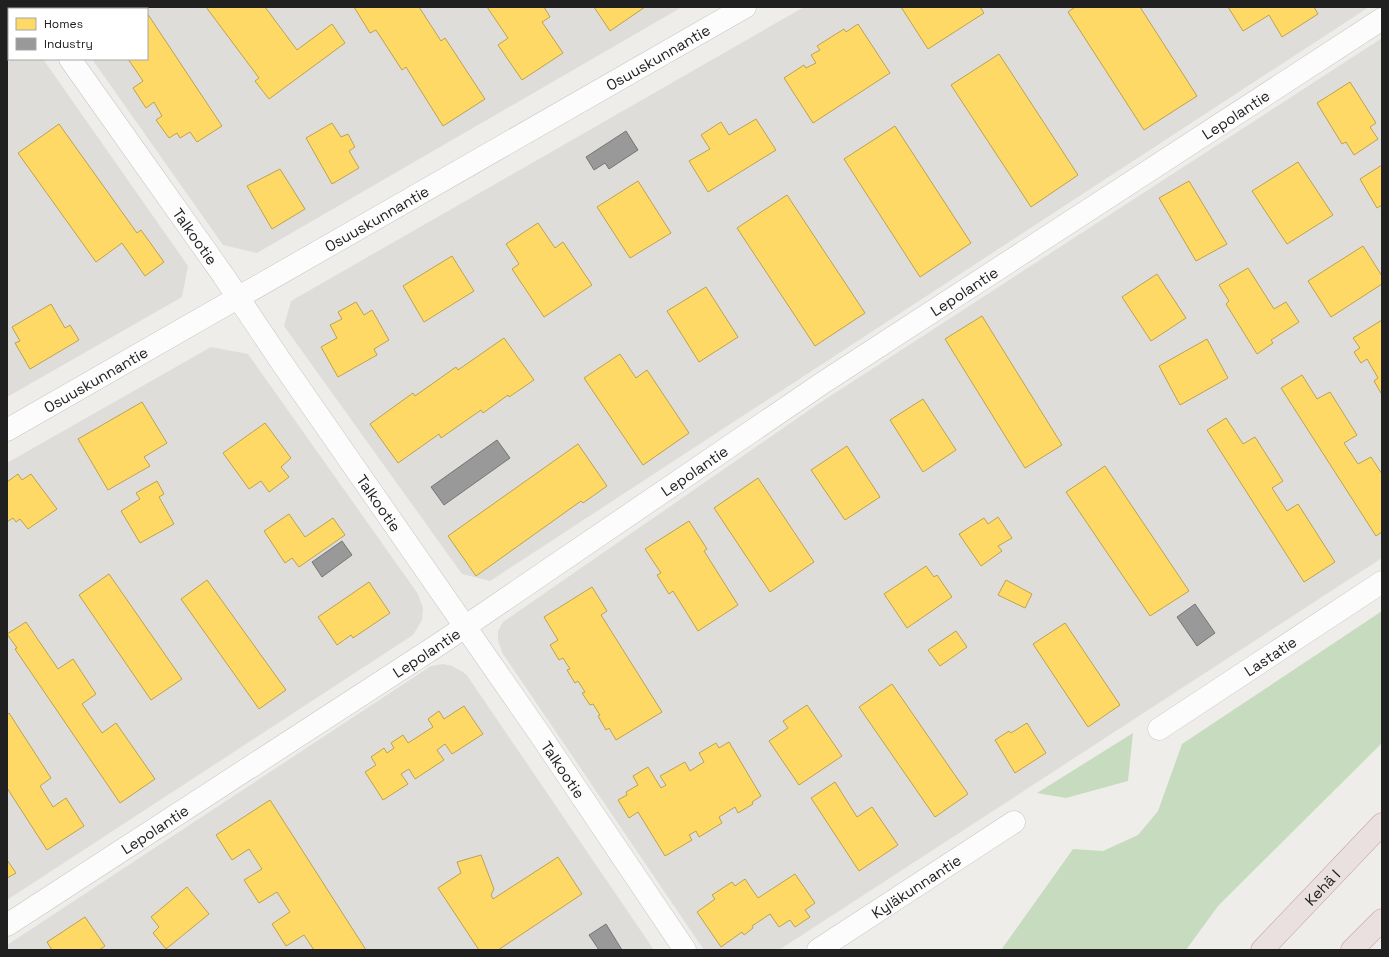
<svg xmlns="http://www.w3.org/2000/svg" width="1389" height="957" viewBox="0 0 1389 957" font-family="'Space Grotesk',sans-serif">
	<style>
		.residential { fill: #deddda }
		.forest { fill: #c7dcbf }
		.homes { fill: #ffd966; stroke: #bca251 }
		.industry { fill: #999; stroke: #757575 }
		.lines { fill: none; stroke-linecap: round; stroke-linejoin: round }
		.minor-casing { stroke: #c7c6c5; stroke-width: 23 }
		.highway-casing { stroke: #c4a1a8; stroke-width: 23 }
		.minor { stroke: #fdfcfc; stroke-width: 22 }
		.highway { stroke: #ebe0e0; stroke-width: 22 }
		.labels { text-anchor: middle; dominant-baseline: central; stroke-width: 4; stroke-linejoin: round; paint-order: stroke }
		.street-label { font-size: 15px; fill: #202020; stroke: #fff }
	</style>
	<rect width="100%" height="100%" fill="#efede9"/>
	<g class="residential">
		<path d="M7,7L9,10V59H43L188,266L182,297L7,397Z"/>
		<path d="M55,7H682L257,253L223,245L92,59H147V9H56Z"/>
		<path d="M804,7H1369L490,581L462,574L284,326L291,301Z"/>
		<path d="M1382,38V558L779,950H704L503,654L498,641V631L503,622L818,404Z"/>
		<path d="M211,347L248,354L418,594L423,608L422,620L413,635L7,900V463Z"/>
		<path d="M443,664L452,666L466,674L654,950H7V945L431,666Z"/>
	</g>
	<g class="forest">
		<path d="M1382,611V743L1218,906L1186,950H1001L1073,849L1103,851L1138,835L1158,811L1182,744Z"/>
		<path d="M1133,733L1128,781L1066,798L1037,793Z"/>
	</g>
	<g class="homes">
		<path d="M206,7H265L297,50L332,24L345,43L269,99L255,81L259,78Z"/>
		<path d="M354,7H419L441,41L445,38L485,99L443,126L406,67L402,70L376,30L370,33Z"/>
		<path d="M487,7H544L550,17L542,22L563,53L522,80L498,45L508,38Z"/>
		<path d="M594,7H645L610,31Z"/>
		<path d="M901,7H980L984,13L928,49Z"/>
		<path d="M1075,7H1140L1197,96L1144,130L1068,12Z"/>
		<path d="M1228,7H1314L1318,14L1282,37L1269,15L1243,31Z"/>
		<path d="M147,13L222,126L197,142L190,132L180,138L177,133L169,138L156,120L162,116L154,102L146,108L133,88L143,81L128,59H147Z"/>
		<path d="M858,24L890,73L813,123L784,78L804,65L806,68L816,63L811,55L820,50L817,46L844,29L846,32Z"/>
		<path d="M999,54L1078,175L1031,207L951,85Z"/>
		<path d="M1350,82L1376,123L1370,127L1378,139L1354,155L1346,142L1342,144L1317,103Z"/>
		<path d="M756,119L776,150L708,192L689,161L710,149L701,135L721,122L729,135Z"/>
		<path d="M332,123L341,137L348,134L355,147L349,151L359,168L332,184L306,138Z"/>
		<path d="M59,124L137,233L141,230L164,262L145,276L122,243L96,262L18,153Z"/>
		<path d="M895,126L971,243L920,277L844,159Z"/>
		<path d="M1298,162L1333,215L1287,244L1252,191Z"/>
		<path d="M1382,165V205L1377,208L1360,179Z"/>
		<path d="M280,169L305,209L272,229L247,186Z"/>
		<path d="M638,181L671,233L630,258L597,207Z"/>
		<path d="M1189,181L1227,244L1196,261L1159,198Z"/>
		<path d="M787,195L865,313L815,346L737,228Z"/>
		<path d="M538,223L555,248L563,242L592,285L544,317L512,269L519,264L506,244Z"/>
		<path d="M1363,246L1382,276V284L1331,317L1308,281Z"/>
		<path d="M452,256L474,291L424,322L403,286Z"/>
		<path d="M1248,268L1274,309L1286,302L1299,322L1271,340L1273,343L1257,354L1226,304L1229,301L1219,285Z"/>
		<path d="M1157,274L1186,318L1151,341L1122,297Z"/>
		<path d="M706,287L738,337L699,362L667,311Z"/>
		<path d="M356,302L364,315L372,310L389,340L374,349L377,355L338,377L321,347L337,338L330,325L342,319L338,312Z"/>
		<path d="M51,304L65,328L70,325L79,340L30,369L15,343L20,341L12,327Z"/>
		<path d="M982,316L1062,445L1025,468L945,339Z"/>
		<path d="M1382,320V392L1381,393L1374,381L1378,378L1367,359L1361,363L1354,352L1360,348L1353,338Z"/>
		<path d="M504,338L534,380L509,397L508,395L483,413L481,410L441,438L439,434L398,463L370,424L413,393L415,396L456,367L458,370Z"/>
		<path d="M1207,339L1228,378L1180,405L1159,366Z"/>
		<path d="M620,354L636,378L647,370L689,433L643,465L584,378Z"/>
		<path d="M1302,375L1317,399L1330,392L1357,435L1344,443L1358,464L1371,457L1382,474V532L1376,536L1281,388Z"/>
		<path d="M923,399L956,450L923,472L890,420Z"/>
		<path d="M142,402L167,443L144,457L150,466L108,490L78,439Z"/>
		<path d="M1226,418L1243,444L1255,437L1283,481L1272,488L1287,511L1298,504L1335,562L1304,582L1207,430Z"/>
		<path d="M265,423L291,458L281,467L289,477L269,492L261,481L249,489L223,453Z"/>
		<path d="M578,444L607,486L583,503L581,501L476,576L448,536Z"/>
		<path d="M847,446L880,497L845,520L811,470Z"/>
		<path d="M1105,466L1189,591L1150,616L1066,492Z"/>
		<path d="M18,474L22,480L31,474L57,509L28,529L20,519L16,522L13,518L7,522V482Z"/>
		<path d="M758,478L814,562L770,592L714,508Z"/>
		<path d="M157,481L164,494L159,497L174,524L140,543L121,511L140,499L136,493Z"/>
		<path d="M289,514L305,537L333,518L345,535L299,567L292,558L285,563L264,531Z"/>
		<path d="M998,517L1012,538L998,546L1002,551L981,566L959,534L984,518L988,524Z"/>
		<path d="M689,521L707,549L704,551L738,605L698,631L673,591L669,594L657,575L661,573L645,549Z"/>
		<path d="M926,566L934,577L937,575L952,597L907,628L884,594Z"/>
		<path d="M109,574L182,679L151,700L79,595Z"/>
		<path d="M207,580L286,690L259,709L181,599Z"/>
		<path d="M1006,580L1032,594L1025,608L998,595Z"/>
		<path d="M369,582L390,613L353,638L351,635L337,645L318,617Z"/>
		<path d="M592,587L607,611L601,615L662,712L616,740L609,728L606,730L598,716L600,715L593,704L590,705L582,693L585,692L578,681L575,683L567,670L570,669L563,658L559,660L550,645L558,640L544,617Z"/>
		<path d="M26,622L58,669L73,659L96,694L82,704L102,733L116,723L155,779L120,803L15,649L17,648L7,634Z"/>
		<path d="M1065,623L1120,705L1088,727L1033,644Z"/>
		<path d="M956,631L967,647L940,666L928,650Z"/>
		<path d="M892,684L968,794L935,817L859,707Z"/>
		<path d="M807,705L842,756L799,785L769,741L788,728L783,721Z"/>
		<path d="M464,706L483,734L452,754L445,744L437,750L444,760L415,779L409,769L401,774L408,784L383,800L365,772L376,765L371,757L384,748L387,753L394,748L391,743L403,735L408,743L433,727L428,719L439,711L444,719Z"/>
		<path d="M9,713L51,778L40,786L53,807L66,798L84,826L47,850L7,788V715Z"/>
		<path d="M1027,723L1046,753L1015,773L995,740L1009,731L1011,733Z"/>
		<path d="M729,742L761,796L752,802L753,804L738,813L735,807L719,817L722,823L699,837L696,831L689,835L692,840L665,856L638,812L629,818L618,800L627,795L626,792L638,785L633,776L648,767L661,788L666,785L660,776L685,762L690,771L704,762L699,753L716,743L719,748Z"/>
		<path d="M835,782L857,817L872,807L898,845L859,871L811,798Z"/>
		<path d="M270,800L366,950H314L304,935L286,946L272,924L290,912L277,892L259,903L244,880L262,869L249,849L232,860L216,835Z"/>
		<path d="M481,855L494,889L491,895L493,899L558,857L582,894L498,950H479L438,888L461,873L457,862Z"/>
		<path d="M7,860L16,873L7,878Z"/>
		<path d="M795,874L815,903L805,910L810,917L795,927L790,920L779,927L770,914L752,926L753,928L744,935L742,932L721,947L697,912L715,899L712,895L732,882L735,886L745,879L758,898Z"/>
		<path d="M187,887L209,914L166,949L153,933L159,927L151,917Z"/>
		<path d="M85,917L105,946L99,950H52L47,942Z"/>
	</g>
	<g class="industry">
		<path d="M626,131L638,150L609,169L605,163L594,170L586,157Z"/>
		<path d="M497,440L510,458L444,505L431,487Z"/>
		<path d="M342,541L352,555L322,577L312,562Z"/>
		<path d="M1195,604L1215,633L1197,646L1177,617Z"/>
		<path d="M606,924L622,950H599L589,935Z"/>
	</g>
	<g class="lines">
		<g class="minor-casing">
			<g id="minor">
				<path d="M33,7L35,9"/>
				<path id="s1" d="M70,59L223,275L282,363L539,733L685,950"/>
				<path id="s2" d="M7,430L745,7"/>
				<path id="s3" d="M1159,729L1382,582"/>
				<path id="s4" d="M7,925L441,643L824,382L1382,19"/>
				<path id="s5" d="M818,950L1014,822"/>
			</g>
		</g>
		<g class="highway-casing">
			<g id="highway">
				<path id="s6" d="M1262,950L1382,824"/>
				<path d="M1352,950L1382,920"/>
			</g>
		</g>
		<use href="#minor" class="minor"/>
		<use href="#highway" class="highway"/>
	</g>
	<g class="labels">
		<g class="street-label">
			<text stroke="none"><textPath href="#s2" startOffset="750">Osuuskunnantie</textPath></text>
			<text stroke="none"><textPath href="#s4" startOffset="1472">Lepolantie</textPath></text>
			<text stroke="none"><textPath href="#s2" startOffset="426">Osuuskunnantie</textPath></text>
			<text stroke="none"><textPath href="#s1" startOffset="217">Talkootie</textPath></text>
			<text stroke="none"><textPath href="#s4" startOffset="1148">Lepolantie</textPath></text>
			<text stroke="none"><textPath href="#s2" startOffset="102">Osuuskunnantie</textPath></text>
			<text stroke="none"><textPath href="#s4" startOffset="824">Lepolantie</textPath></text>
			<text stroke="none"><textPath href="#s1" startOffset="541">Talkootie</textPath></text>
			<text stroke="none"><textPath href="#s4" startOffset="500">Lepolantie</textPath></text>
			<text stroke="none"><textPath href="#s3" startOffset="133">Lastatie</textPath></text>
			<text stroke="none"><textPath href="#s1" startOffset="865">Talkootie</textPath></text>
			<text stroke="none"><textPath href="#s4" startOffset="176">Lepolantie</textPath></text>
			<text stroke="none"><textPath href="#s5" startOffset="117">Kyläkunnantie</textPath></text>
			<text stroke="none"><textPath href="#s6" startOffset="87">Kehä I</textPath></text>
		</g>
	</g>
	<rect width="1389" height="957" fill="none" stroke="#202020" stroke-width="16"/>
	<rect x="8" y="8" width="140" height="52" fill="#ffffff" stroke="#a6a6a6"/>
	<rect x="16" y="18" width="20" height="12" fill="#ffd966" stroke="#a6a6a6"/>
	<text x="44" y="28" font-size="12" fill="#202020">Homes</text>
	<rect x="16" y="38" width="20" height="12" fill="#999999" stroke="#a6a6a6"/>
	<text x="44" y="48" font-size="12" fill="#202020">Industry</text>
</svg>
